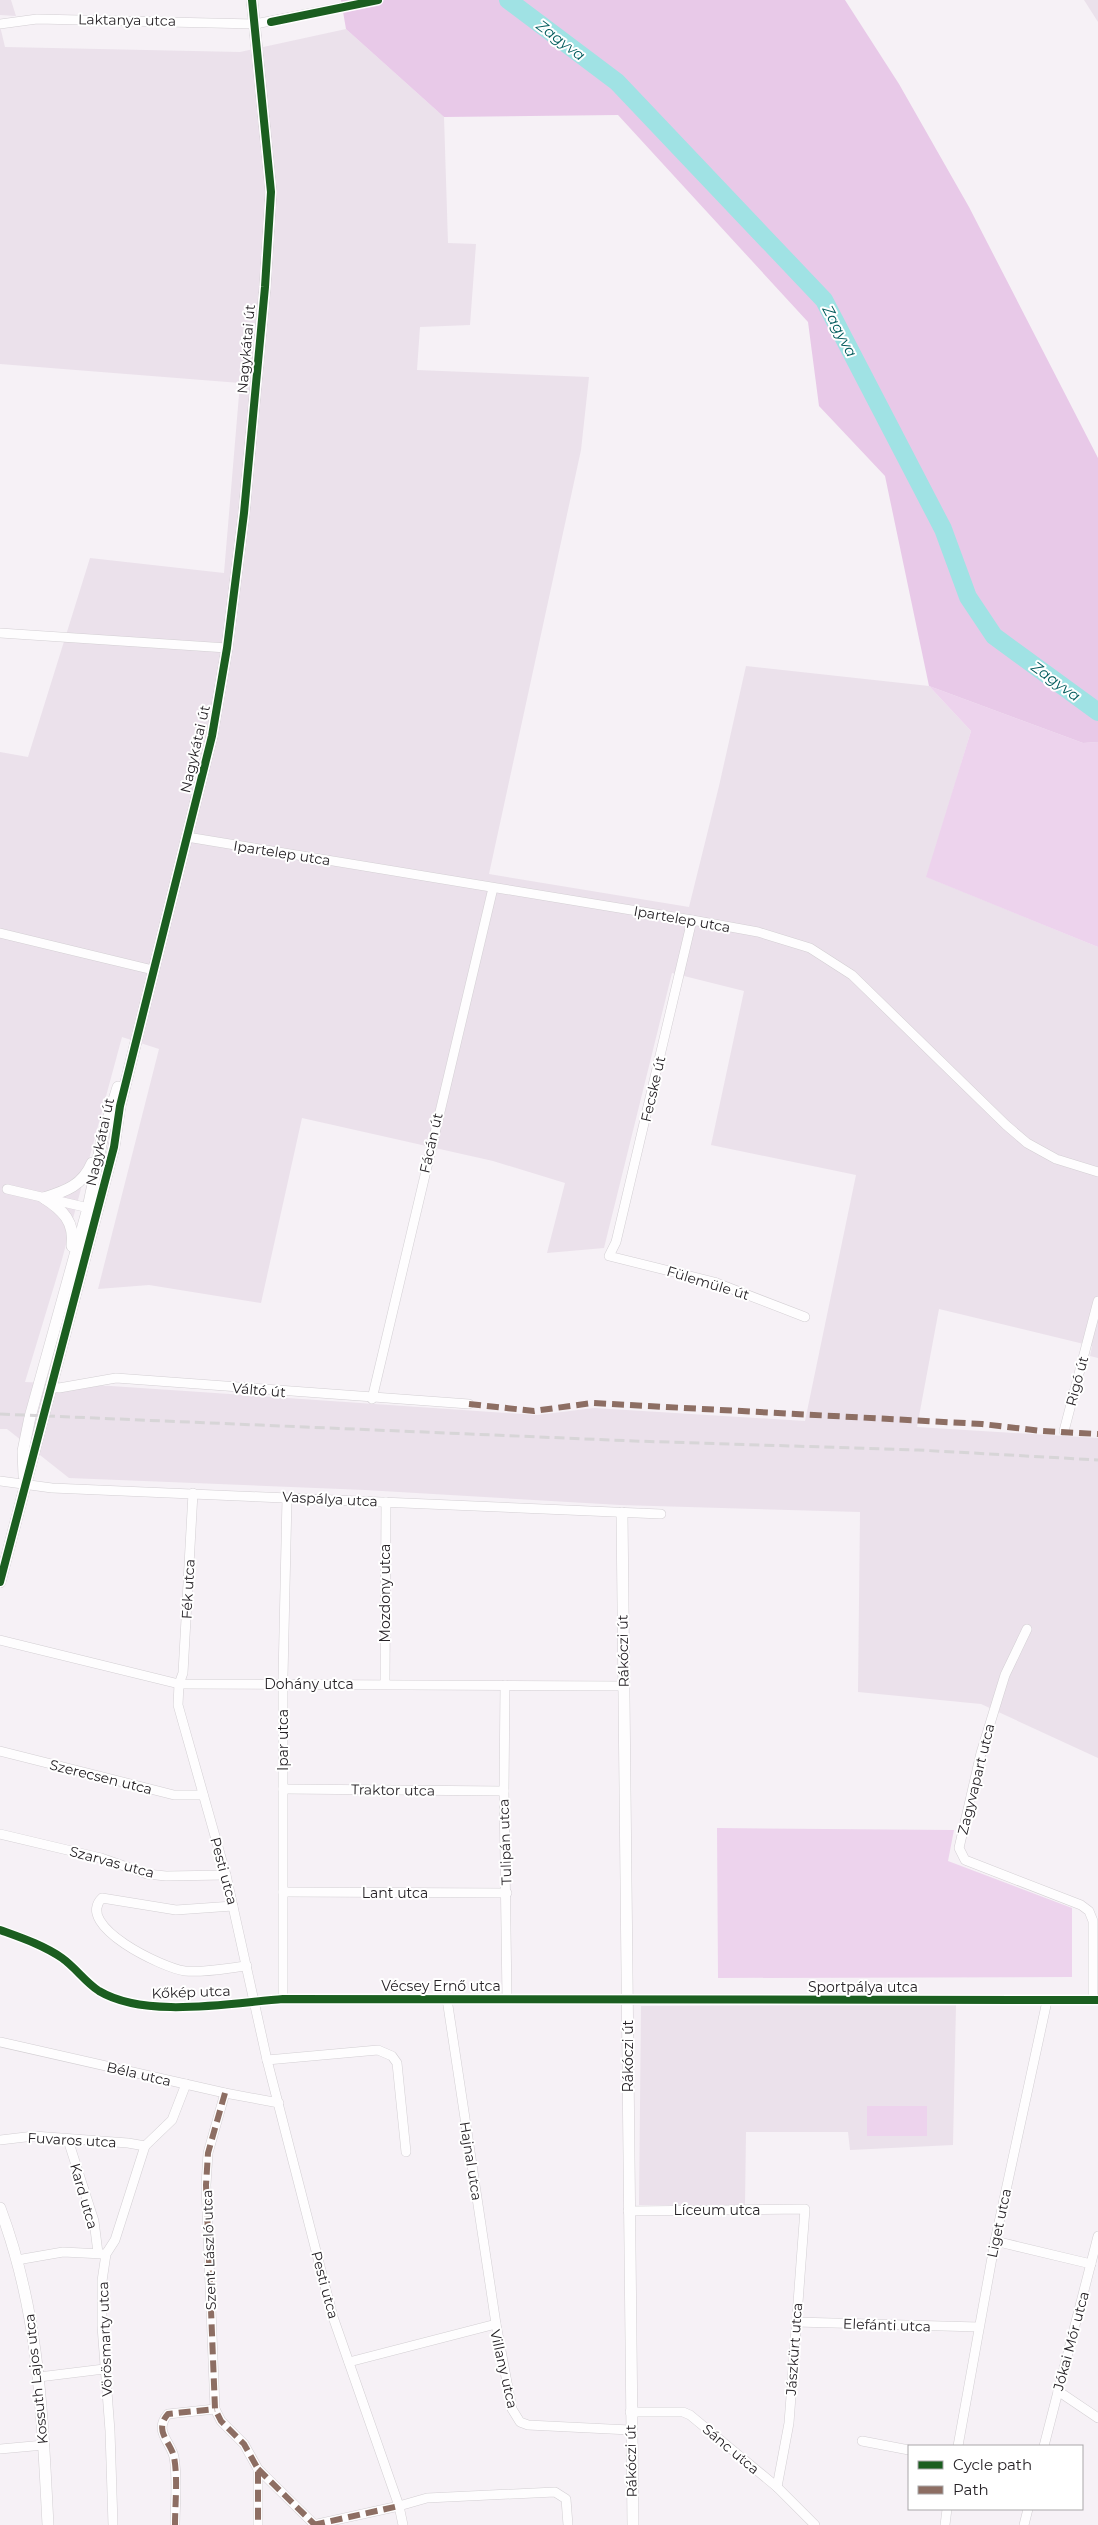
<svg xmlns="http://www.w3.org/2000/svg" width="1098" height="2525" viewBox="0 0 1098 2525" font-family="Montserrat,sans-serif">
	<style>
		.built { fill: #ebe1eb; fill-rule: evenodd }
		.green { fill: #edd3ed }
		.forest { fill: #e8c9e8 }
		.lines { fill: none; stroke-linecap: round; stroke-linejoin: round }
		.river { stroke: #a0e2e4; stroke-width: 18 }
		.minor-casing { stroke: #d3cfd3; stroke-width: 10 }
		.tertiary-casing { stroke: #d3cfd3; stroke-width: 12 }
		.minor { stroke: #fefdfe; stroke-width: 9 }
		.tertiary { stroke: #fefdfe; stroke-width: 11 }
		.rail { stroke: #d7d5d7; stroke-width: 3; stroke-dasharray: 10 5; stroke-linecap: butt }
		.quiet { stroke: #8d6e63; stroke-width: 6; stroke-dasharray: 12 6; stroke-linecap: butt }
		.cycleway-casing { stroke: #fff; stroke-width: 11 }
		.cycleway { stroke: #1b5e20; stroke-width: 8 }
		.labels { text-anchor: middle; dominant-baseline: central; stroke-width: 4; stroke-linejoin: round; paint-order: stroke }
		.street-label { font-size: 14px; fill: #272327; stroke: #fff }
		.water-label { font-size: 15px; font-style: italic; fill: #035c5d; stroke: #fff }
	</style>
	<rect width="100%" height="100%" fill="#f6f1f6"/>
	<g class="built">
		<path d="M0,0H11L16,16L0,15Z"/>
		<path d="M1084,0H1098V22Z"/>
		<path d="M0,26L5,47L240,52L346,29L444,117L448,243L476,244L470,325L420,327L417,370L589,377L581,450L489,874L689,907L719,786L746,666L929,686L971,731L927,877L1098,947V1358L1090,1356L1092,1346L939,1309L917,1427L1098,1438V1758L981,1704L858,1692L860,1512L620,1505L365,1490L69,1478L7,1429H0V752L28,757L90,558L224,573L240,383L0,364ZM672,973L744,991L711,1145L856,1175L805,1421L594,1408L537,1415L111,1386L25,1382L61,1263L122,1037L159,1049L98,1289L149,1285L261,1303L302,1118L493,1161L565,1183L547,1253L604,1248Z"/>
		<path d="M956,2005L953,2145L850,2150L848,2132H746L745,2205H639L641,2006Z"/>
	</g>
	<g class="green">
		<path d="M929,686L1083,743L1098,742V947L926,877L971,731Z"/>
		<path d="M717,1828L954,1830L948,1861L1072,1908V1977L718,1978Z"/>
		<rect x="867" y="2106" width="60" height="30"/>
	</g>
	<path class="forest" d="M341,0H845L899,84L969,207L1098,458V742L1083,743L929,686L885,476L819,406L808,322L618,115L444,117L346,29Z"/>
	<g class="lines">
		<path class="river" d="M508,0L617,82L824,300L943,529L968,597L994,636L1098,712"/>
		<g class="minor-casing">
			<g id="minor">
				<path d="M0,24L37,19L255,24L378,0"/>
				<path d="M0,633L227,648"/>
				<path d="M187,837L692,920L758,932L810,948L852,975L1006,1125L1027,1143L1056,1159L1098,1172"/>
				<path d="M692,920L616,1242L609,1256L714,1282L805,1317"/>
				<path d="M0,933L153,970"/>
				<path d="M7,1189L93,1209"/>
				<path d="M50,1387L59,1388L116,1378L469,1404"/>
				<path d="M372,1399L493,888"/>
				<path d="M1064,1431L1098,1301"/>
				<path d="M0,1481L52,1488L661,1514"/>
				<path d="M193,1493L183,1673L179,1684L178,1705L226,1875L267,2060L333,2317L399,2506L403,2525"/>
				<path d="M1027,1629L1005,1675L981,1753L959,1848L965,1860L1081,1905L1089,1911L1093,1921V2000"/>
				<path d="M0,1640L179,1684L624,1686"/>
				<path d="M385,1683L386,1502"/>
				<path d="M505,1685L504,1791L507,1999"/>
				<path d="M0,1751L174,1795H203"/>
				<path d="M283,1789L504,1791"/>
				<path d="M0,1834L101,1858L147,1874L166,1876L226,1875"/>
				<path d="M283,1892L507,1893"/>
				<path d="M233,1906L176,1910L102,1898C74,1926 163,1968 185,1971C205,1973 227,1968 247,1966"/>
				<path d="M0,1930C22,1938 43,1945 62,1958C76,1968 85,1982 99,1991C146,2019 230,2003 283,1999L1098,2000"/>
				<path d="M283,1999V1677L287,1498"/>
				<path d="M447,1999L496,2324L512,2409L520,2422L528,2425L630,2430"/>
				<path d="M0,2042L225,2093L279,2103"/>
				<path d="M267,2060L378,2050L392,2056L397,2063L406,2152"/>
				<path d="M225,2093L208,2153L206,2185L215,2409L221,2421L244,2444L258,2469V2525"/>
				<path d="M0,2140L34,2136L128,2143L145,2146"/>
				<path d="M68,2140L94,2221L98,2253"/>
				<path d="M628,2211L805,2209L789,2423L777,2487"/>
				<path d="M995,2241L1091,2264"/>
				<path d="M17,2260L63,2252L103,2254"/>
				<path d="M796,2322L979,2327"/>
				<path d="M349,2362L496,2324"/>
				<path d="M39,2377L104,2369"/>
				<path d="M1058,2391L1098,2418"/>
				<path d="M630,2412H683L690,2415L777,2487L815,2525"/>
				<path d="M862,2441L909,2450"/>
				<path d="M958,2446L995,2241L1047,2001"/>
				<path d="M1044,2446L1098,2236"/>
				<path d="M0,2449L44,2445"/>
				<path d="M258,2469L314,2524"/>
				<path d="M113,2525L110,2431L102,2326V2281L106,2254L115,2240L145,2146L172,2120L186,2084"/>
				<path d="M175,2525C175,2504 178,2478 174,2457C171,2442 153,2431 168,2414L215,2409"/>
				<path d="M313,2525L399,2506L427,2498L555,2492L566,2499L568,2525"/>
				<path d="M945,2525L947,2509"/>
				<path d="M1024,2525L1028,2509"/>
			</g>
		</g>
		<g class="tertiary-casing">
			<g id="tertiary">
				<path d="M44,1198C66,1191 83,1185 92,1163"/>
				<path d="M44,1198C63,1210 75,1222 72,1246"/>
				<path d="M24,1476L23,1451L30,1417L88,1208L103,1135L118,1087"/>
				<path d="M622,1513L633,2525"/>
				<path d="M0,1582L114,1147L120,1106L212,736L227,648L244,513L265,287L271,192L252,0"/>
				<path d="M0,2208C40,2315 42,2413 48,2525"/>
			</g>
		</g>
		<use href="#minor" class="minor"/>
		<use href="#tertiary" class="tertiary"/>
		<path class="rail" d="M0,1414L634,1441L918,1450L1098,1460"/>
		<g class="quiet">
			<path d="M469,1404L534,1411L592,1403L982,1424L1042,1431L1098,1434"/>
			<path d="M225,2093L208,2153L206,2185L215,2409L221,2421L244,2444L258,2469V2525"/>
			<path d="M258,2469L314,2524"/>
			<path d="M175,2525C175,2504 178,2478 174,2457C171,2442 153,2431 168,2414L215,2409"/>
			<path d="M313,2525L399,2506"/>
		</g>
		<g class="cycleway-casing">
			<g id="cycleway">
				<path d="M271,22L378,0"/>
				<path d="M0,1582L114,1147L120,1106L212,736L227,648L244,513L265,287L271,192L252,0"/>
				<path d="M0,1930C22,1938 43,1945 62,1958C76,1968 85,1982 99,1991C146,2019 230,2003 283,1999L1098,2000"/>
			</g>
		</g>
		<use href="#cycleway" class="cycleway"/>
	</g>
	<g class="labels">
		<g class="street-label">
			<text transform="translate(127 20) rotate(1)">Laktanya utca</text>
			<text transform="translate(246 349) rotate(-85)">Nagykátai út</text>
			<text transform="translate(195 749) rotate(-77)">Nagykátai út</text>
			<text transform="translate(282 853) rotate(9)">Ipartelep utca</text>
			<text transform="translate(682 919) rotate(10)">Ipartelep utca</text>
			<text transform="translate(653 1089) rotate(-77)">Fecske út</text>
			<text transform="translate(100 1142) rotate(-78)">Nagykátai út</text>
			<text transform="translate(431 1143) rotate(-77)">Fácán út</text>
			<text transform="translate(708 1283) rotate(17)">Fülemüle út</text>
			<text transform="translate(1077 1381) rotate(-75)">Rigó út</text>
			<text transform="translate(259 1390) rotate(5)">Váltó út</text>
			<text transform="translate(330 1499) rotate(3)">Vaspálya utca</text>
			<text transform="translate(188 1589) rotate(-87)">Fék utca</text>
			<text transform="translate(385 1593) rotate(-90)">Mozdony utca</text>
			<text transform="translate(623 1651) rotate(-91)">Rákóczi út</text>
			<text x="309" y="1684">Dohány utca</text>
			<text transform="translate(283 1740) rotate(-90)">Ipar utca</text>
			<text transform="translate(101 1777) rotate(14)">Szerecsen utca</text>
			<text transform="translate(976 1779) rotate(-76)">Zagyvapart utca</text>
			<text transform="translate(393 1790) rotate(1)">Traktor utca</text>
			<text transform="translate(505 1842) rotate(-92)">Tulipán utca</text>
			<text transform="translate(112 1862) rotate(15)">Szarvas utca</text>
			<text transform="translate(224 1871) rotate(75)">Pesti utca</text>
			<text x="395" y="1893">Lant utca</text>
			<text x="441" y="1986">Vécsey Ernő utca</text>
			<text x="863" y="1987">Sportpálya utca</text>
			<text transform="translate(191 1992) rotate(-2)">Kőkép utca</text>
			<text transform="translate(628 2056) rotate(-90)">Rákóczi út</text>
			<text transform="translate(139 2074) rotate(13)">Béla utca</text>
			<text transform="translate(72 2140) rotate(3)">Fuvaros utca</text>
			<text transform="translate(471 2161) rotate(81)">Hajnal utca</text>
			<text transform="translate(84 2196) rotate(74)">Kard utca</text>
			<text x="717" y="2210">Líceum utca</text>
			<text transform="translate(999 2223) rotate(-78)">Liget utca</text>
			<text transform="translate(209 2250) rotate(-92)">Szent László utca</text>
			<text transform="translate(325 2285) rotate(75)">Pesti utca</text>
			<text transform="translate(887 2325) rotate(2)">Elefánti utca</text>
			<text transform="translate(105 2339) rotate(-92)">Vörösmarty utca</text>
			<text transform="translate(1071 2341) rotate(-75)">Jókai Mór utca</text>
			<text transform="translate(794 2349) rotate(-86)">Jászkürt utca</text>
			<text transform="translate(504 2369) rotate(77)">Villany utca</text>
			<text transform="translate(36 2379) rotate(-96)">Kossuth Lajos utca</text>
			<text transform="translate(731 2449) rotate(40)">Sánc utca</text>
			<text transform="translate(631 2461) rotate(-91)">Rákóczi út</text>
		</g>
		<g class="water-label">
			<text transform="translate(561 40) rotate(37)">Zagyva</text>
			<text transform="translate(840 331) rotate(62)">Zagyva</text>
			<text transform="translate(1056 681) rotate(36)">Zagyva</text>
		</g>
	</g>
	<rect x="908" y="2445" width="175" height="65" fill="#ffffff" stroke="#a9a7a9"/>
	<rect x="918" y="2461" width="25" height="8" fill="#1b5e20" stroke="#a9a7a9"/>
	<text x="953" y="2470" font-size="15" fill="#272327">Cycle path</text>
	<rect x="918" y="2486" width="25" height="8" fill="#8d6e63" stroke="#a9a7a9"/>
	<text x="953" y="2495" font-size="15" fill="#272327">Path</text>
</svg>
